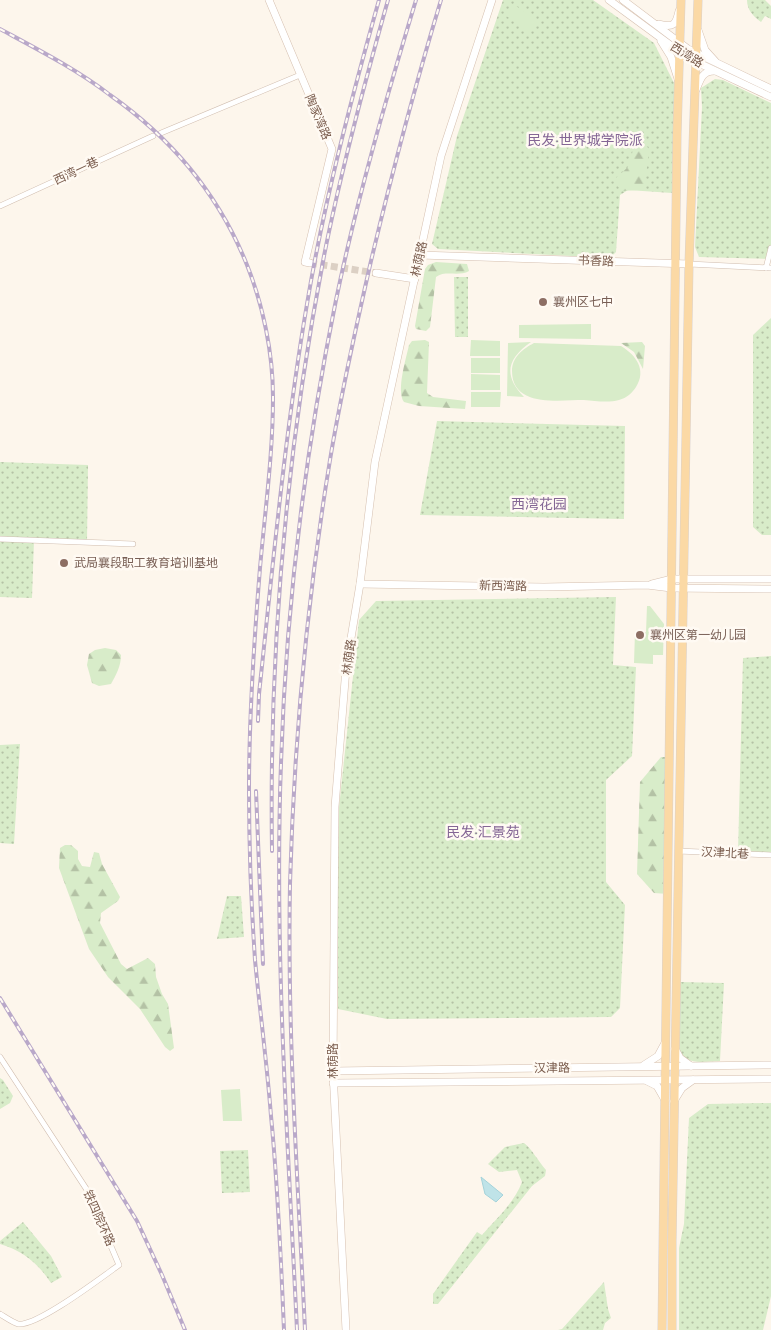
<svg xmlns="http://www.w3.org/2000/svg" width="771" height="1330" viewBox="0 0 771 1330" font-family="'Varela Round','Noto Sans SC',sans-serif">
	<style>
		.grass { fill: url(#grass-dots) }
		.forest { fill: url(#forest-firs) }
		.garden { fill: #d8ecc9 }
		.water { fill: #bfe3e8; stroke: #a5d3da }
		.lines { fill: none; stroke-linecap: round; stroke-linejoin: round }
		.secondary-tunnel { stroke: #dcd0c4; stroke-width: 7; stroke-dasharray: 7 3.5; stroke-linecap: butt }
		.street-casing { stroke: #d1beb0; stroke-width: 6 }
		.secondary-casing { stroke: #d6c0b0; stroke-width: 8 }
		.primary-casing { stroke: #dad1cd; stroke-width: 9 }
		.street { stroke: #fff; stroke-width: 5 }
		.secondary { stroke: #fff; stroke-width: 7 }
		.primary { stroke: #fbd9a5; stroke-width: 8 }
		.rail-casing { stroke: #b9a8c9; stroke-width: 4 }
		.rail { stroke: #fffaf3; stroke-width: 2; stroke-dasharray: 5.5; stroke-linecap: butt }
		.education-dot { fill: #8d6e63; stroke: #fffaf3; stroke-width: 2 }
		.labels { text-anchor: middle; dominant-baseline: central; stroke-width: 5; stroke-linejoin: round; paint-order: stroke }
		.street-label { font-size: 12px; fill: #7a5c4d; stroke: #fffaf3 }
		.education-label { font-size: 12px; fill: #785e54; stroke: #fffaf3; text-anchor: start }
		.neighbourhood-label { font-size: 14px; fill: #846695; stroke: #fffaf3 }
	</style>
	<defs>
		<pattern id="grass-dots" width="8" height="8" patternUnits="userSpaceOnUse" patternTransform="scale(1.25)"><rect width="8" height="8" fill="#d8ecc9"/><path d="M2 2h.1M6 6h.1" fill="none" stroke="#b4c2a5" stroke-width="1.8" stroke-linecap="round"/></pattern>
		<pattern id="forest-firs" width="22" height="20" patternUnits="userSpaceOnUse" patternTransform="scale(1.25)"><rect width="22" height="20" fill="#d8ecc9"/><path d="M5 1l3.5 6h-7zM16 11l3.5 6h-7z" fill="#b4c2a5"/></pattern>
	</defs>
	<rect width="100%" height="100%" fill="#fdf6ec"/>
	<g class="grass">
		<path d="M503,0H593L654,43L674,83V190L672,193L628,190L620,195L616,252L610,258L438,249L432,244L457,136Z"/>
		<path d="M747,0H765L771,6V19L765,16L761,22C753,16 747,10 747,0Z"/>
		<path d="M715,79L723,80L771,103V259L699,257L695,247L702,107L701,88Z"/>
		<path d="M454,277H468V337H455Z"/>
		<path d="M771,318V535H762L753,527V335Z"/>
		<path d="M437,421L625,426L624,519L420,515Z"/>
		<path d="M0,462L88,465L87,542L34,540L32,598L0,597Z"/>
		<path d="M616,597L613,665L636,667L632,756L606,780V882L625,905L620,1008L611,1017L387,1019L338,1009V817L359,620L376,601Z"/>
		<path d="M771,656V854L738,853L743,658Z"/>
		<path d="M20,744L14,844L0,843V745Z"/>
		<path d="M227,896H241L244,937L217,939Z"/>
		<path d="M679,982L724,983L720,1061C702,1061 687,1067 677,1048Z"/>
		<path d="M0,1078L3,1080L13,1096L10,1103L0,1109Z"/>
		<path d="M771,1103V1296L763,1330H679V1248L684,1224L689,1118L708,1104Z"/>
		<path d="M524,1143C532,1149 538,1161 546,1170L545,1176L532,1186L438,1304H433V1294L477,1232L482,1235C497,1218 514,1203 522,1182L517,1170L499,1172L488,1164L505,1147Z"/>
		<path d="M248,1150L250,1192L222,1193L220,1151Z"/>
		<path d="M23,1222L51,1256L62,1277L51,1283C38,1263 23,1251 0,1244V1241Z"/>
		<path d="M604,1282L608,1309L611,1318L605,1323L603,1330H558L562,1329Z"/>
	</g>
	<g class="forest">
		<path d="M636,141L644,143L649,149L645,185L638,190L622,191C607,175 623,176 629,165C633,158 631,149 636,141Z"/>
		<path d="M436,262L467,264L469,271C459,277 445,270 436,277L430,327L426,331L416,329L415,326L425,269L428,265Z"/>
		<path d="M425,340L429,342L427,393L433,397L466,401L465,409L419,406L404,402C396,391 406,359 409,345L412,341Z"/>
		<path d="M642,342L645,346L643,369L634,352L621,343Z"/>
		<path d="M105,648L116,650L121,655C121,666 116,675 111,684L99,686L92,683L87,665L89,654L95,650Z"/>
		<path d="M661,757H669L668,894L654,893L637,874L640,782Z"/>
		<path d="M65,845H71L78,851V859L82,866L90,867L94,852L99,853L102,864L120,897L118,901L101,913L100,923L121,964L127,969L148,958L155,964L156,977L162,994L168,1004L174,1048L170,1051L165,1047L140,1009L108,977L89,949L59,868L60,848Z"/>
	</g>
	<g class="garden">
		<path d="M513,4L538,21L529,32L505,15Z"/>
		<path d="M591,324V339L519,338V325Z"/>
		<path d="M471,340L500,341V356H470Z"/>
		<path d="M531,342C507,359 503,375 524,397L507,396L508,343Z"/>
		<path d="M534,343L621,346C636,355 647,370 636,387C632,393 627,398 619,400C609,403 595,401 584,400C560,400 512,408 512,371C512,357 523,349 534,343Z"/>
		<rect x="471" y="358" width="29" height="15"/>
		<path d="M471,374L500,375V390H471Z"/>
		<path d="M471,392H501L500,407H471Z"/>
		<path d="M647,606H650L664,624L663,655H653V664L634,663L635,632H646Z"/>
		<path d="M240,1089L242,1121H223L221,1090Z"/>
	</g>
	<path class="water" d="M481,1177L503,1195L496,1202L485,1194Z"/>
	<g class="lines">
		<path class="secondary-tunnel" d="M310,263L376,273"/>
		<g class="street-casing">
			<g id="street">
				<path d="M161,133L300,75"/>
				<path d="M0,206L153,136"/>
				<path d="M689,264L771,268"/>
				<path d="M766,268L771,248"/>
				<path d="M0,539L133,544"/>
				<path d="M678,851L771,855"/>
				<path d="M0,1057L87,1190L119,1265C102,1277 37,1327 18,1324C12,1322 5,1317 0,1314"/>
			</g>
		</g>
		<g class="secondary-casing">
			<g id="secondary">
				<path d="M269,0L332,149L305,262L310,263"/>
				<path d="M609,0L688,58L771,97"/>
				<path d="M623,0L688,49L771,89"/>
				<path d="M659,24C673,28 676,25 679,11"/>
				<path d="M698,30L705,50L715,61"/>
				<path d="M661,41L671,57L678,79"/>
				<path d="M696,90C700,80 702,71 714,71"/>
				<path d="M420,255L689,264"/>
				<path d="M376,273L415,279"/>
				<path d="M360,584L544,587L647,585L671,588L771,589"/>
				<path d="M652,584L672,579H771"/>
				<path d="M675,1049L680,1058L691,1066"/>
				<path d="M644,1065L658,1056L665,1043"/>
				<path d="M333,1071L771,1065"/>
				<path d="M647,1081L657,1086L665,1100"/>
				<path d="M333,1083L771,1079"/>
				<path d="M674,1101L682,1088L693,1080"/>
				<path d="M346,1330L333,1071L335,807L346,668L360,584L375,462L441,156L492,0"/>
			</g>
		</g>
		<g class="primary-casing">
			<g id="primary">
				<path d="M662,1330L677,134L681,0"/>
				<path d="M672,1330V1241L689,264L698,0"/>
			</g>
		</g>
		<use href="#street" class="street"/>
		<use href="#secondary" class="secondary"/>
		<use href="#primary" class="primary"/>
		<g class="rail-casing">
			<g id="rail">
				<path d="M0,29C37,49 76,69 110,95C171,138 219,195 247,265C263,305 273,353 273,397C273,454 265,511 260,568C254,641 249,715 249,789C249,846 251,903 255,960C260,1012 267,1064 271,1116C278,1187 281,1259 284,1330"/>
				<path d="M258,721L259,694C273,564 285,433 307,304C324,202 351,100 379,0"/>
				<path d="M256,791L263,964"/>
				<path d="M272,851C269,652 286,452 324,256C341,170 364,85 388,0"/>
				<path d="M0,998L137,1221L162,1275L185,1330"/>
				<path d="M297,1330C288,1141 274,952 281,763C286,608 305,452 336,300C357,199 386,99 416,0"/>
				<path d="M305,1330C298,1182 287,1032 290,884C294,742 307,600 330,460C341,393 356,327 371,261C392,173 415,86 441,0"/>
			</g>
		</g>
		<use href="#rail" class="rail"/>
	</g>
	<g class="education-dot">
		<circle cx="543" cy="302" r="5"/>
		<circle cx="64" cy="563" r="5"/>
		<circle cx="640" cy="635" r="5"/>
	</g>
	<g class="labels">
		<g class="street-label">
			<text transform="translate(687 55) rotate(32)">西湾路</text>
			<text transform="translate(318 117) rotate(67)">陶家湾路</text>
			<text transform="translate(76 171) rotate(-25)">西湾一巷</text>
			<text transform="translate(419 259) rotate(-78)">林荫路</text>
			<text transform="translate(596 261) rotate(2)">书香路</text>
			<text transform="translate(503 586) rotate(1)">新西湾路</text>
			<text transform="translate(349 657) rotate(-82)">林荫路</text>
			<text transform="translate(725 853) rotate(3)">汉津北巷</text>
			<text transform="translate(333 1061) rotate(-90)">林荫路</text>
			<text transform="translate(552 1068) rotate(-1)">汉津路</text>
			<text transform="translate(99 1218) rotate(66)">铁四院环路</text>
		</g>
		<g class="education-label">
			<text x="553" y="302">襄州区七中</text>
			<text x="74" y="563">武局襄段职工教育培训基地</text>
			<text x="650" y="635">襄州区第一幼儿园</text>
		</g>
		<g class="neighbourhood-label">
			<text x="585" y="140">民发·世界城学院派</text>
			<text x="539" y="504">西湾花园</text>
			<text x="483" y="832">民发·汇景苑</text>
		</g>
	</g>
</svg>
